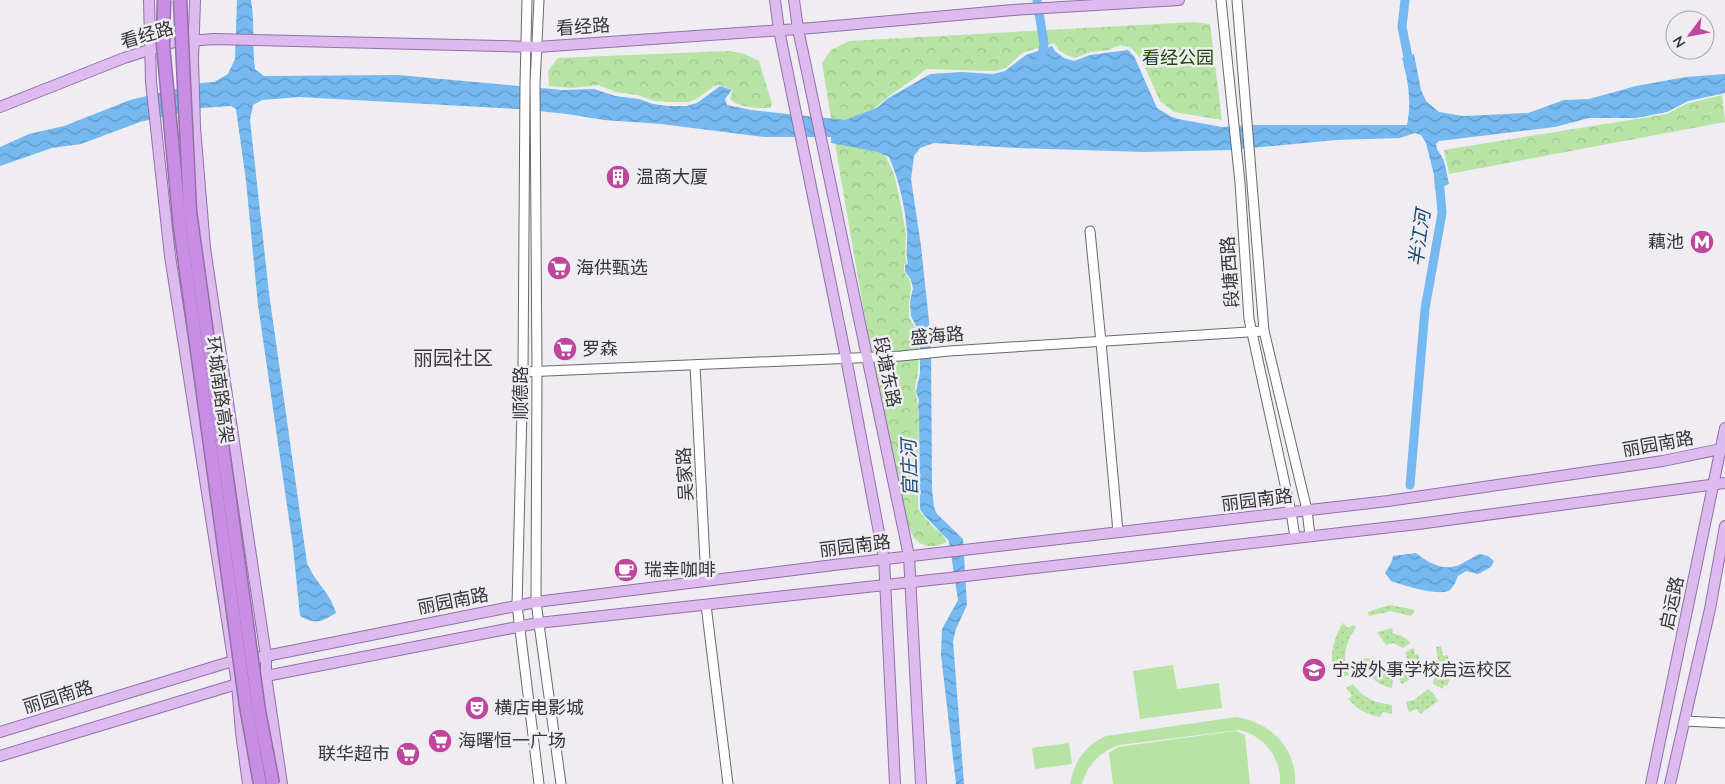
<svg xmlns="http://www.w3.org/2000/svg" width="1725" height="784" viewBox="0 0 1725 784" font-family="'Nunito Sans','Noto Sans SC',sans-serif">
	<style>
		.grass { fill: url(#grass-dots) }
		.forest { fill: url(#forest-crowns) }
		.garden { fill: #b7e3a4 }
		.water { fill: url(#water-waves) }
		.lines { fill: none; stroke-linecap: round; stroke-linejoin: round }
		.canal { stroke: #75b9f0; stroke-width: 9 }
		.minor-casing { stroke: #6b686d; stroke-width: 11 }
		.major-casing { stroke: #956fa8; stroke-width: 12 }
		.minor { stroke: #fff; stroke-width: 9 }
		.major { stroke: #ddbbef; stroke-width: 10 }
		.highway-bridge-casing { stroke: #956fa8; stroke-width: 15; stroke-linecap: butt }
		.highway-bridge { stroke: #c78ee4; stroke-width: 12 }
		.labels { text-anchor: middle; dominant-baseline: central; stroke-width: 5; stroke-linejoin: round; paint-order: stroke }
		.street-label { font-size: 18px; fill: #373638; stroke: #efedf2 }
		.park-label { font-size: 18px; fill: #1e4900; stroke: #efedf2 }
		.poi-label { font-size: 18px; fill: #373638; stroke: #efedf2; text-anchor: start }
		.water-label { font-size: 19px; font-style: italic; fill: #184b6f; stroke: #efedf2 }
		.quarter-label { font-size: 20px; fill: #3e3c40; stroke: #efedf2 }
	</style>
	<defs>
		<pattern id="grass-dots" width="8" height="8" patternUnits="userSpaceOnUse" patternTransform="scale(1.25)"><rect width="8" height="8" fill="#b7e3a4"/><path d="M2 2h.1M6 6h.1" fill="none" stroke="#9ec38e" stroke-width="1.8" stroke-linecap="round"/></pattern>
		<pattern id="forest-crowns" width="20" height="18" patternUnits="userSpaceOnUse" patternTransform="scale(1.25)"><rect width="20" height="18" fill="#b7e3a4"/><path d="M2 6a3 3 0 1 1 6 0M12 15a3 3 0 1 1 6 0" fill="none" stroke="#9ec38e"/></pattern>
		<pattern id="water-waves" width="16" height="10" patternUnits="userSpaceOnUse" patternTransform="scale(1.25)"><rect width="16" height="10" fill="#75b9f0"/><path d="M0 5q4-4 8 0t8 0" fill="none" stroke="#6197c3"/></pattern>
	</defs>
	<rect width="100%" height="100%" fill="#efedf2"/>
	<g class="grass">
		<path d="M1390,605L1415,610L1411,616L1391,611L1370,616L1367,612Z"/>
		<path d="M1343,623L1348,628L1353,625L1356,627C1345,643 1342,657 1349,675L1340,677L1338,668H1332C1331,650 1334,637 1343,623Z"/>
		<path d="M1393,628L1392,633L1402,636L1411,643L1403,648L1393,643L1386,645L1377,632Z"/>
		<path d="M1441,646L1443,656L1447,655L1449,660L1452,661L1453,671L1447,686L1444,685L1443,689L1433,684L1438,660L1436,647Z"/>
		<path d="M1414,648L1415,655L1419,654C1420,668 1415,679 1401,684L1398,674C1406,668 1409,662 1405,652Z"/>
		<path d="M1363,658L1375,659C1377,670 1382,675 1393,676L1392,688C1376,685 1366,675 1363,658Z"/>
		<path d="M1353,684C1363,698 1375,703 1392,705V714L1383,712L1380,717C1367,715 1357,709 1348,699L1352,696L1346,688Z"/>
		<path d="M1428,689L1435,695V697L1438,701L1420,714L1417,709L1409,712L1406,702L1414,700Z"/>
	</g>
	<g class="forest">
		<path d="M1194,22L1210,24L1222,120L1174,112L1160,101L1141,59L1132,48L1120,45L1108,50L1091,52L1075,58L1066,55L1059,50L1054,43L1022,53L1006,68L995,71L926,69C910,83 891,93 875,108L885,155L894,174L901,206L906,234L905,256L907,263L904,264V271L910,281L911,289L909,301V317L919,334L918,373L915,387L919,415L918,509L933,527L942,534L947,542C936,547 926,549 916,540C904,529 895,468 891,450C864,321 843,192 822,63L831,50L849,41Z"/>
		<path d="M729,51L745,54L759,61L772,104L770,108C757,108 739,108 730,99L733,90L720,85L714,86L698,98L689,102H671L655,101L638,95L616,92L598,85L572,88L549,86L548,71L558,58Z"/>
		<path d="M1722,95L1725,122L1449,174L1444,150L1667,114L1686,104Z"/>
	</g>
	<g class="garden">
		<path d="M1173,665L1177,689L1219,683L1222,708L1140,719L1133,671Z"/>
		<path d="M1236,717C1270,722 1297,748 1295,784H1280C1282,759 1264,735 1239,730L1119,745C1100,752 1087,765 1082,784H1070C1074,762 1085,745 1106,736Z"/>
		<path d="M1235,731L1245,735L1250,784H1113L1109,753L1118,747Z"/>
		<path d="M1069,743L1072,764L1035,769L1032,748Z"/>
	</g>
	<g class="water">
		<path d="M237,0H251C255,23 252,46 255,69L264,76L398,75L562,90L594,89L615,96L639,99L653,104L668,106H686L697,103L720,86L732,90L725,99L727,105L751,110L845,120L877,108L887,99L930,74L962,72L993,74L1005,71L1026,55L1052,46L1055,51L1064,58L1074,61L1090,55L1128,50L1134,56L1157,108L1170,116L1178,119L1222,127L1248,125H1407C1412,102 1408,81 1402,58L1414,54L1421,90L1426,101L1439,112L1463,116L1528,113L1564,100L1589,99L1636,86L1686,77L1725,74V93L1688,101L1667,112L1636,118H1589L1555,127L1439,141L1436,144C1437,151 1440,153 1443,159C1446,167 1447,175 1449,184L1435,190L1434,175L1426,143L1421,135L1415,133L1400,138L1336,140L1231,150L1144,152L1016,148L934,143L920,148L914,156L911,179L921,246L931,340L932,489L934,507L937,514L963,539L967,605L956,629L953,641L964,784H956L941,655L942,629L958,600L949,541L924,515L920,509L919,413L918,406L919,400L916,392L920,373V334L911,316L910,302L913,288L911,280L905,271V265L908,263C905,253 908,243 907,232C905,206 899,180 889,157L878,152L831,143V137H765L661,124L604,120L567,114L519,109L299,97L262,100L253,105L250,120L269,293L307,563C315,582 331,594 336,613C321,622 316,625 300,616L293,547L258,305L246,181L236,109L231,106L202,108L140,122L81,144L52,148L0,166V147L29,134L64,126L130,100L200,83L214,82L228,74L235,59Z"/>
		<path d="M1416,553C1430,564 1446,573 1463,563C1469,560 1474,556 1480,554L1488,556L1494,561L1491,567L1478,574L1466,571L1458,576C1456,581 1454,586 1450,590C1439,597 1403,585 1391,581L1385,573C1388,567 1392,564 1393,556Z"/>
	</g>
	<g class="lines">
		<g class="canal">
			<path d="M1037,0L1044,44L1041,60"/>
			<path d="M1405,0L1402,27L1410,67"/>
			<path d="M1410,485L1425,309L1442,213L1439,178"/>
		</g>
		<g class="minor-casing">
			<g id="minor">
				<path d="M527,0L525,84L523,372L517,605L539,784"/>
				<path d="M539,0L535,84L537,371L536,602L561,784"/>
				<path d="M1221,0L1240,183L1249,319L1291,512L1295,537"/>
				<path d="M1237,0L1264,331L1307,510L1310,536"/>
				<path d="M1090,231L1101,342L1118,532"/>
				<path d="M695,365L706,581"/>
				<path d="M523,372L901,356L949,351L1264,331"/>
				<path d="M706,605L728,784"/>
				<path d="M1685,721L1725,723"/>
			</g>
		</g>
		<g class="major-casing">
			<g id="major">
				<path d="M149,0L151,82L170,256L237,684L241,733L248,784"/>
				<path d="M195,0L193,60L195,127L205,248L266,656V676L282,784"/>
				<path d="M775,0L779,30L846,358L884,559L895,784"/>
				<path d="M794,0L798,29L909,556L921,784"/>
				<path d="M0,107L124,58L174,42L214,39L537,47L812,28L1013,10L1179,0"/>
				<path d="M0,732L233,661L266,656L536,602L834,565L1388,501L1663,461L1725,448"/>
				<path d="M0,756L237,684L266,676L538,623L949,578L1418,524L1725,483"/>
				<path d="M1651,784L1725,428"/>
				<path d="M1670,784L1710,609L1725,526"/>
			</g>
		</g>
		<use href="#minor" class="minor"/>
		<use href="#major" class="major"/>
		<g class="highway-bridge-casing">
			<g id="highway-bridge">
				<path d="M164,0L163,45L180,227L246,706L260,784"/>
				<path d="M180,0L190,211L259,711L273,784"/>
			</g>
		</g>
		<use href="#highway-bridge" class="highway-bridge"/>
	</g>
	<defs>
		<g id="building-disc" transform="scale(1.25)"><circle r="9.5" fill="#be479d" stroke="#efedf2"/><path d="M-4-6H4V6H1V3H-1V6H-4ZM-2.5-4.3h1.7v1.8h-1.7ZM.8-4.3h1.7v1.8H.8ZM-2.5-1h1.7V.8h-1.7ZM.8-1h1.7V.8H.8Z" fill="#fff"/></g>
		<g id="metro-disc" transform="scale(1.25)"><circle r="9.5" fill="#be479d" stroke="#efedf2"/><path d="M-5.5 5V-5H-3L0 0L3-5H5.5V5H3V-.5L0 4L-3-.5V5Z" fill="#fff"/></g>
		<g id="supermarket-disc" transform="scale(1.25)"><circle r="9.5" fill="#be479d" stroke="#efedf2"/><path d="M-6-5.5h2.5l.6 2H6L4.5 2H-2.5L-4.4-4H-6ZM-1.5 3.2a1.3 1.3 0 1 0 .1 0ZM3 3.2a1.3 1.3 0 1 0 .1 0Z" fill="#fff"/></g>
		<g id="cafe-disc" transform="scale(1.25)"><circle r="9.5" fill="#be479d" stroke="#efedf2"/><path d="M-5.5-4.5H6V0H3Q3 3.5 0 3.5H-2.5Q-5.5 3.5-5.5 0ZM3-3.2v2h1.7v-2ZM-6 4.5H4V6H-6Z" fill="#fff"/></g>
		<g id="school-disc" transform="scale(1.25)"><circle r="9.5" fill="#be479d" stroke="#efedf2"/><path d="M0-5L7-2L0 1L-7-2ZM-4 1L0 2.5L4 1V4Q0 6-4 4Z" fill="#fff"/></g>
		<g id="theatre-disc" transform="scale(1.25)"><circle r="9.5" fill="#be479d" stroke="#efedf2"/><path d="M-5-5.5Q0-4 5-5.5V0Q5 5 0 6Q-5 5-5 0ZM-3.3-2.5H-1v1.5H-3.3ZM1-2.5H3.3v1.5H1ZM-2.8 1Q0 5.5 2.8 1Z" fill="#fff"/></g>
	</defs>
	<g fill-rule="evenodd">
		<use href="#building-disc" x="618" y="177"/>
		<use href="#metro-disc" x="1702" y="242"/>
		<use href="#supermarket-disc" x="559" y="268"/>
		<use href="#supermarket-disc" x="565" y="349"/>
		<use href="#cafe-disc" x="626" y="570"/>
		<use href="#school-disc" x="1314" y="670"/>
		<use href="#theatre-disc" x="477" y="708"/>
		<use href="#supermarket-disc" x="440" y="741"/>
		<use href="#supermarket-disc" x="408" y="754"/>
	</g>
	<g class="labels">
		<g class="street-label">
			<text transform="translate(583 27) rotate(-4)">看经路</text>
			<text transform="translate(147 35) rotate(-16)">看经路</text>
			<text transform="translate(1230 272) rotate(-94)">段塘西路</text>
			<text transform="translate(937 336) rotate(-5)">盛海路</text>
			<text transform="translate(887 372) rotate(78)">段塘东路</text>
			<text transform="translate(220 390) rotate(82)">环城南路高架</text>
			<text transform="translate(521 393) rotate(-90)">顺德路</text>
			<text transform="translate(1658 444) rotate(-10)">丽园南路</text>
			<text transform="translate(685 474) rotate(-93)">吴家路</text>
			<text transform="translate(1257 500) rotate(-7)">丽园南路</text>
			<text transform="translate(855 546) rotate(-7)">丽园南路</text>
			<text transform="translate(453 601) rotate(-11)">丽园南路</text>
			<text transform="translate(1672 603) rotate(-78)">启运路</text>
			<text transform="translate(58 697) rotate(-17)">丽园南路</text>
		</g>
		<g class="park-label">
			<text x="1178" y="58">看经公园</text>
		</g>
		<g class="poi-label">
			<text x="636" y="177">温商大厦</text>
			<text x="1684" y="242" text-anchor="end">藕池</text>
			<text x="576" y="268">海供甄选</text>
			<text x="582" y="349">罗森</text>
			<text x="644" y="570">瑞幸咖啡</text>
			<text x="1332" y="670">宁波外事学校启运校区</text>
			<text x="494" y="708">横店电影城</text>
			<text x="458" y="741">海曙恒一广场</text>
			<text x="390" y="754" text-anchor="end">联华超市</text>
		</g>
		<g class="water-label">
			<text transform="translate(1420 238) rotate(-82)">半江河</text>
			<text transform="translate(910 468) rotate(-92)">官庄河</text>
		</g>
		<g class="quarter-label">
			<text x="453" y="358">丽园社区</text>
		</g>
	</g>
	<g transform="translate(1690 35) rotate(238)"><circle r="24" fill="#efedf2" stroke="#a5a4a8"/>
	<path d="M0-4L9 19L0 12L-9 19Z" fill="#be479d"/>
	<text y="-8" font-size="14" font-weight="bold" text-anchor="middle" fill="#373638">N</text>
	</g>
</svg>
